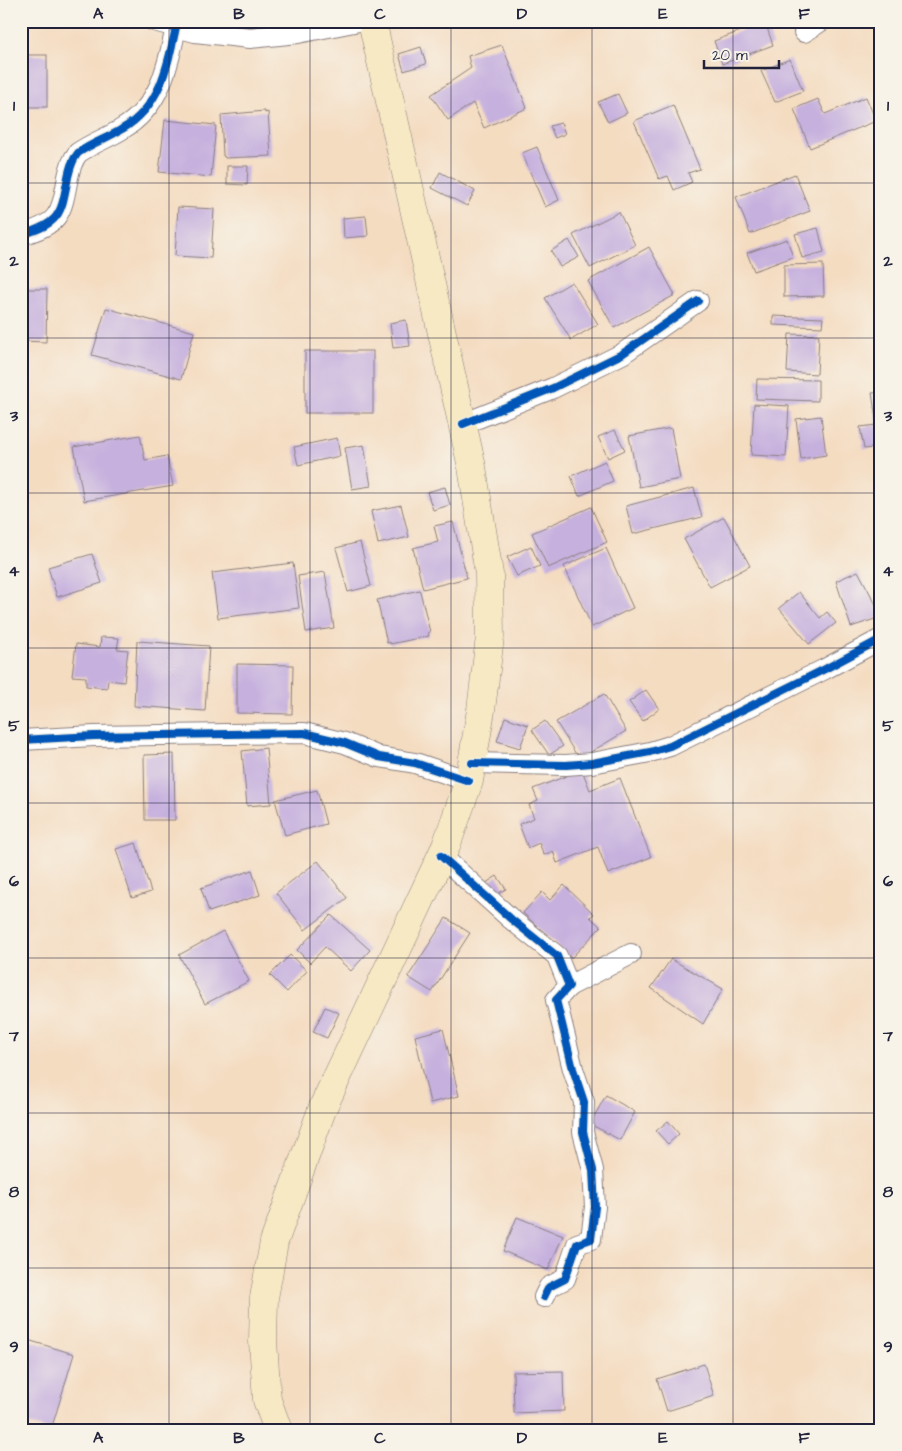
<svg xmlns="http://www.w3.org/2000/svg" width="902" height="1451" viewBox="0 0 902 1451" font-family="'Architects Daughter',sans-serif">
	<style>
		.building { fill: #c6b0de }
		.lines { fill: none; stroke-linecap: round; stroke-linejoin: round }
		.minor-casing { stroke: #8b7f7e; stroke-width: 22 }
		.secondary-casing { stroke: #8b7f7e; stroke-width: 29 }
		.minor { stroke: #fff; stroke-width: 20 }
		.secondary { stroke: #f6e9c3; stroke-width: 28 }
		.cycleway-casing { stroke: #f7f3e8; stroke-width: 11 }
		.cycleway { stroke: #0057b8; stroke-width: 8 }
		.grid { fill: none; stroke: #22223b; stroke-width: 1; stroke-opacity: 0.55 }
		.neatline { fill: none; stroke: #22223b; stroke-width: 2 }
		.grid-label { font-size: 16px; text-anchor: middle; font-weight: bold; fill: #22223b }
	</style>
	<rect width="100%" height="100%" fill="#f7f3e8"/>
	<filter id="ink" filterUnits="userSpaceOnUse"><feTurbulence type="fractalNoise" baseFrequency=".02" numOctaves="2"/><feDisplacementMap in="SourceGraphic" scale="10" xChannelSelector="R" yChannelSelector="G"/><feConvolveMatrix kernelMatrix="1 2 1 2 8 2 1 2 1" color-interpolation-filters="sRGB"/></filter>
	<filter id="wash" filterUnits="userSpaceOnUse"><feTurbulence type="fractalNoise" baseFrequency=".0096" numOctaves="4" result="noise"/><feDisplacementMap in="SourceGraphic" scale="20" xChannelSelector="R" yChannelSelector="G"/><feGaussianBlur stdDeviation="1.12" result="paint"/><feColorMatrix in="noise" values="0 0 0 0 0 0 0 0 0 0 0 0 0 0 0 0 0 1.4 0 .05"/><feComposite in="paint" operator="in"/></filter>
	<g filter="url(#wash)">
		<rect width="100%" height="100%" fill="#f4dcc1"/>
		<g id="blocks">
			<g class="building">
				<path d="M765,22L773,45L722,64L714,41Z"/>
				<path d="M502,45L527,108L484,128L473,103L448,120L431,95L471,68L468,56Z"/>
				<path d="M421,47L426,64L404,71L399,54Z"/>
				<rect x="21" y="55" width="26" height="52"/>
				<path d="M790,59L803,91L775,102L761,71Z"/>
				<path d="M618,94L627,113L608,122L598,102Z"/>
				<path d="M866,97L876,121L810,148L794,109L818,99L825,114Z"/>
				<path d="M673,105L700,169L688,173L692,182L674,190L668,176L659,179L634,121Z"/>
				<path d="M265,111V113L268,112L271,156L225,158L224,156H223L221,115Z"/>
				<path d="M165,120L216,125L211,177L159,172Z"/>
				<path d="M561,123L565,134L555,138L550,126Z"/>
				<path d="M537,147L559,200L545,207L522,153Z"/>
				<path d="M227,166H248L247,185L227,184Z"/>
				<path d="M440,172L475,191L467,206L432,188Z"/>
				<path d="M795,174L810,211L750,234L736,197Z"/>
				<path d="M178,207L214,209L211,258L175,256Z"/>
				<path d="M619,212L635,245L590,268L573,235Z"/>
				<path d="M366,216L368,236L344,238L343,218Z"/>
				<path d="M818,228L824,252L802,258L795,234Z"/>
				<path d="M787,239L793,257L754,271L747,253Z"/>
				<path d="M569,240L579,257L560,267L551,251Z"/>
				<path d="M649,247L675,295L614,328L588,281Z"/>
				<path d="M823,264L824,296L784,297V265Z"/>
				<path d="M572,282L598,324L571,340L545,298Z"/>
				<path d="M21,289H47L46,342L21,341Z"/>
				<path d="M106,308L194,332L181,379L92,355Z"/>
				<path d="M773,316L823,318L822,327L773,325Z"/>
				<path d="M406,320L410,346L393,348L390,323Z"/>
				<path d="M789,334L819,335L817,374L787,372Z"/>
				<rect x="305" y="351" width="68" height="62"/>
				<path d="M757,379L818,380V401L756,399Z"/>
				<path d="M881,392V447L864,449L860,427L877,425L872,393Z"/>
				<path d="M754,404L789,406L786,457L751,455Z"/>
				<path d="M821,416L826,455L801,459L796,419Z"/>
				<path d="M671,428L680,479L639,487L629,436Z"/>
				<path d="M615,430L625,450L608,458L598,437Z"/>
				<path d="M140,435L145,460L167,456L173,486L84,501L74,447Z"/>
				<path d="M337,438L340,456L298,465L294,447Z"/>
				<path d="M364,445L371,486L352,489L345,448Z"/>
				<path d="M605,461L613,481L579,496L571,476Z"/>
				<path d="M445,487L450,505L433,510L427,492Z"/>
				<path d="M694,488L702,517L633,534L626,506Z"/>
				<path d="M401,505L409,537L378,544L371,511Z"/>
				<path d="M591,507L607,542L548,568L532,533Z"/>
				<path d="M724,517L750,566L710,587L684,539Z"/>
				<path d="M453,522L467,578L423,589L413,548L438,542L434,526Z"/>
				<path d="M360,542L371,586L348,592L336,548Z"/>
				<path d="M531,546L540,566L517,576L507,557Z"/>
				<path d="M606,548L633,608L592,627L564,566Z"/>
				<path d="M92,554L102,583L57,597L48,567Z"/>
				<path d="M293,563L299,608L218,618L212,573Z"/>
				<path d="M858,571L881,614V617L851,627L836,581Z"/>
				<path d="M325,572L334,628L306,632L298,576Z"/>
				<path d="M419,590L420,591L430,632H428L429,636L390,644V642L387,643L377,600Z"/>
				<path d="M799,592L820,618L827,612L836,623L809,644L779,608Z"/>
				<path d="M101,637L119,638L117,649L128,650L124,682L108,680L107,688L86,686V677L72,676L76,644L100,647Z"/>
				<path d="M137,641L209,646L205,711L134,706Z"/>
				<path d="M237,664L293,665L292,714L237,713Z"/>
				<path d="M646,690L659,709L643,721L629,702Z"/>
				<path d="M604,694L626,731L579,759L556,722Z"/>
				<path d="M505,717L528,725L520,748L497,741Z"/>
				<path d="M545,721L563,746L549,755L532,730Z"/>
				<path d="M266,748L271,804L247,806L242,751Z"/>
				<path d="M174,754L175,820H145L144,755Z"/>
				<path d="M582,770L590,790L620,778L651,857L608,874L598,847L557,863L553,851L544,855L539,843L528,848L519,824L534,818L529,805L538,801L533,789Z"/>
				<path d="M317,790L326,824L285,835L275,800Z"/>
				<path d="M136,843L151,892L132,898L116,849Z"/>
				<path d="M318,861L347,898L305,930L276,893Z"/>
				<path d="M252,870L260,895L209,912L201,888Z"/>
				<path d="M497,876L506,889L494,896L486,883Z"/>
				<path d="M564,885L594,914L590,917L601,927L571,958L523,913L542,892L550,900Z"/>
				<path d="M331,915L370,950L351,971L325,947L310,963L297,950Z"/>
				<path d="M446,918L470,933L432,992L408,977Z"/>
				<path d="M223,931L249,981L205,1004L179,955Z"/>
				<path d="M290,955L307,971L287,992L270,975Z"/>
				<path d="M671,959L723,989L703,1024L651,988Z"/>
				<path d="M325,1007L339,1013L327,1038L313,1032Z"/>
				<path d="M443,1029L459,1096L430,1103L415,1036Z"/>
				<path d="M606,1095L635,1112L620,1140L590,1124Z"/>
				<path d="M668,1121L679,1134L668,1144L656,1131Z"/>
				<path d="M517,1217L563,1236L548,1270L503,1251Z"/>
				<path d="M21,1338L74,1354L51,1430L21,1422Z"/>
				<path d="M704,1364L714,1396L667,1411L657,1379Z"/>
				<path d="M563,1371L564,1411L514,1413L513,1372Z"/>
			</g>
		</g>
	</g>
	<g filter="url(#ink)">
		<use href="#blocks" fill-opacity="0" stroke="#8b7f7e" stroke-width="1"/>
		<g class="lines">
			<g class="minor-casing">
				<g id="minor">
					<path d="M154,21L195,32L250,38L298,33L359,21"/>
					<path d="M804,32L821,21"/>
					<path d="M21,235C61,223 61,214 68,177C70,168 72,160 78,153C92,143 108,138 122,129C160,107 168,66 176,27"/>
					<path d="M463,424L553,388L622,354L698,301"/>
					<path d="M21,740L94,736L304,733L345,743L379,757L415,763L469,781"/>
					<path d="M472,763L566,765L592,763L650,752L670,746L825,669L881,639"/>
					<path d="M441,856L511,919L557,956L569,986L556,1000L573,1069L584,1102L583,1132L593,1170L595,1207L591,1239L577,1244L565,1279L549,1287L544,1297"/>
					<path d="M569,986L631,954"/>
				</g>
			</g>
			<g class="secondary-casing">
				<path id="secondary" d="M278,1430L267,1400L263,1341L264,1298L274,1242L323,1107L446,846L469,781L481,710L490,637L489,574L472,467L372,21"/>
			</g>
			<use href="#minor" class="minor"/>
			<use href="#secondary" class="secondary"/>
			<g class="cycleway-casing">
				<g id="cycleway">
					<path d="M21,235C61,223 61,214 68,177C70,168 72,160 78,153C92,143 108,138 122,129C160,107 168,66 176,27"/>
					<path d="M463,424L553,388L622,354L698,301"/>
					<path d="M21,740L94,736L304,733L345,743L379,757L415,763L469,781"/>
					<path d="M472,763L566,765L592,763L650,752L670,746L825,669L881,639"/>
					<path d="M441,856L511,919L557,956L569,986L556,1000L573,1069L584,1102L583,1132L593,1170L595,1207L591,1239L577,1244L565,1279L549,1287L544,1297"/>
				</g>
			</g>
			<use href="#cycleway" class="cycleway"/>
		</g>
	</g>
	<path class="grid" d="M169,21V1430M310,21V1430M451,21V1430M592,21V1430M733,21V1430M21,183H881M21,338H881M21,493H881M21,648H881M21,803H881M21,958H881M21,1113H881M21,1268H881"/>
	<rect width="902" height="1451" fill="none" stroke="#f7f3e8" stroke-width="55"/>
	<path d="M704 60v8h75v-8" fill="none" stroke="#22223b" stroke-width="2.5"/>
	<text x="712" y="60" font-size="15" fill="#22223b" stroke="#f7f3e8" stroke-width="4" paint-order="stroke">20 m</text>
	<rect x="28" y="28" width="846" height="1396" class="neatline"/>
	<g class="grid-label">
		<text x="98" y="19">A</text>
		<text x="239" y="19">B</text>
		<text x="380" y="19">C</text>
		<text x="522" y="19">D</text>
		<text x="663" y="19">E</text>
		<text x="804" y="19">F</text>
		<text x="14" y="111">1</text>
		<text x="888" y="111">1</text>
		<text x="14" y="266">2</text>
		<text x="888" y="266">2</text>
		<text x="14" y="421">3</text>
		<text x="888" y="421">3</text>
		<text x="14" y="576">4</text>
		<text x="888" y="576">4</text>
		<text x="14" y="731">5</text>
		<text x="888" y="731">5</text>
		<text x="14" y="886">6</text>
		<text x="888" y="886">6</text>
		<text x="14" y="1041">7</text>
		<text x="888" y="1041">7</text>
		<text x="14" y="1197">8</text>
		<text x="888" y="1197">8</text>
		<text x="14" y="1352">9</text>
		<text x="888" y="1352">9</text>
		<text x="98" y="1443">A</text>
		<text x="239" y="1443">B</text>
		<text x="380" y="1443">C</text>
		<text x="522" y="1443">D</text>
		<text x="663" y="1443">E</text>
		<text x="804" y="1443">F</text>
	</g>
</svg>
